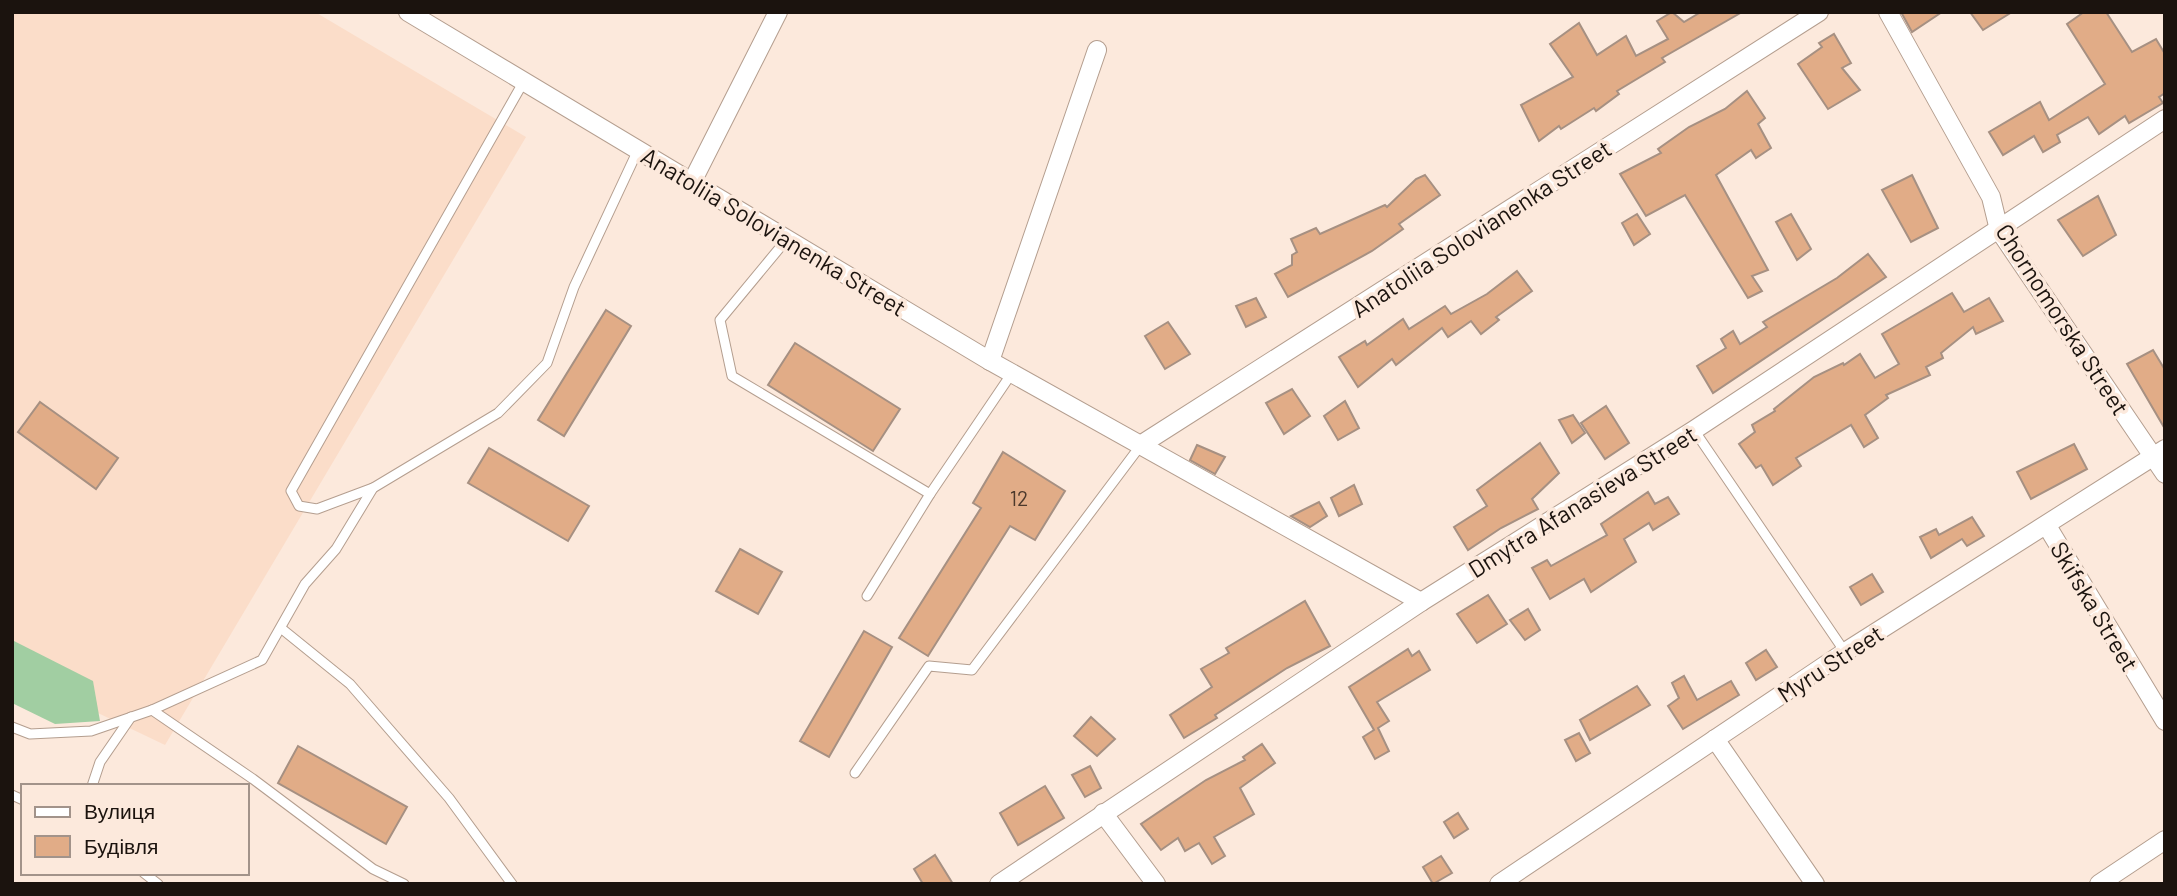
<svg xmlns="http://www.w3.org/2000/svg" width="2177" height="896" viewBox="0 0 2177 896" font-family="Barlow,sans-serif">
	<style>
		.built { fill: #fbddc9 }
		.green { fill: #a1cea2 }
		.building { fill: #e1ac87; stroke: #a69082; stroke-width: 2 }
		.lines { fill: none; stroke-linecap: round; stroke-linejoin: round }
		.service-casing { stroke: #b49e8f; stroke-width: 11 }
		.minor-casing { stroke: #b49e8f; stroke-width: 20 }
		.service { stroke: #fff; stroke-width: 9 }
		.minor { stroke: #fff; stroke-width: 18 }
		.labels { text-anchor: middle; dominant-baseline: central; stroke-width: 7; stroke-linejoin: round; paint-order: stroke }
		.number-label { font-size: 21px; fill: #4c392c }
		.street-label { font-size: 24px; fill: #1b130e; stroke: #fce9dc }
	</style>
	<rect width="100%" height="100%" fill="#fce9dc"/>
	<path class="built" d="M12,12H315L526,137L165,745L12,672Z"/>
	<path class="green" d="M12,640L93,681L100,721L55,724L12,703Z"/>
	<g class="building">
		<path d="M1672,12L1684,22L1701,12H1742L1662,58L1665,62L1617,91L1619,94L1596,111L1594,108L1561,129L1559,126L1539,141L1521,105L1573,77L1550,44L1579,23L1597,55L1626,36L1636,56L1668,39L1657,21Z"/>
		<path d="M1901,12H1942L1912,32Z"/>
		<path d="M1970,12H2012L1983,30Z"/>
		<path d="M2084,12H2106L2132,52L2156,39L2165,54V93L2159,97L2163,103L2129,123L2125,116L2099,134L2088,117L2057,135L2060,142L2043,152L2034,136L2003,155L1989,132L2040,102L2049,120L2105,84L2067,24Z"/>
		<path d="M1834,34L1851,63L1842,68L1860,90L1828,109L1798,64L1822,47L1819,43Z"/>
		<path d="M1747,91L1765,118L1758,124L1771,148L1756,158L1751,150L1716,175L1768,270L1752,276L1762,291L1748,298L1685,195L1646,216L1620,174L1661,153L1658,149L1689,127L1725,109Z"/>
		<path d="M1425,175L1440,195L1399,224L1403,229L1372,251L1288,297L1275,274L1292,265V255L1297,252L1291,239L1316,228L1320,234L1385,205L1387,207L1416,179Z"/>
		<path d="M1912,175L1938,228L1911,242L1882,190Z"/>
		<path d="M2098,196L2116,235L2083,256L2058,220Z"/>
		<path d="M1637,214L1650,234L1634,245L1622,223Z"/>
		<path d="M1791,214L1811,249L1797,260L1776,222Z"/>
		<path d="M1868,254L1886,277L1713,393L1697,366L1726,348L1721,339L1733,331L1740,344L1767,327L1763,322L1837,278Z"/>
		<path d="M1517,271L1532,291L1496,317L1499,320L1481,334L1471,321L1448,337L1442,328L1396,365L1392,359L1358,387L1339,357L1365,341L1367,345L1403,319L1409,329L1445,306L1451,314L1487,294Z"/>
		<path d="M1952,293L1964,312L1989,298L2003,321L1976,334L1973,327L1941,353L1943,358L1926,367L1930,375L1886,395L1888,398L1865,415L1878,438L1864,447L1851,425L1796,458L1801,466L1773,485L1761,465L1756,468L1739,444L1755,432L1752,425L1775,411L1774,409L1814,377L1843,363L1844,365L1860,354L1875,378L1899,364L1882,334Z"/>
		<path d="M1256,298L1266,317L1246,327L1236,306Z"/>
		<path d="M606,310L631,326L564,436L538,420Z"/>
		<path d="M1168,322L1190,354L1165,369L1145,336Z"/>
		<path d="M795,343L900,409L873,451L768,385Z"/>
		<path d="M2153,350L2165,370V429L2127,364Z"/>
		<path d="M1292,389L1310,416L1284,434L1266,403Z"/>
		<path d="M1345,401L1359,428L1338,440L1324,416Z"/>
		<path d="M40,402L118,458L96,489L18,432Z"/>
		<path d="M1606,406L1629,443L1605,459L1581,423Z"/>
		<path d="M1573,415L1585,433L1572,443L1559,420Z"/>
		<path d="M1540,443L1559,473L1532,499L1538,509L1501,528L1468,550L1454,527L1487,506L1477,490Z"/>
		<path d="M2074,444L2087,469L2031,499L2017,472Z"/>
		<path d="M1197,445L1225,457L1215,474L1190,460Z"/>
		<path d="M489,448L589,506L568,541L468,483Z"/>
		<path d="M1003,452L1065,491L1035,540L1010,526L928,656L899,638L981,508L973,503Z"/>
		<path d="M1354,485L1362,504L1339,516L1331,498Z"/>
		<path d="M1648,492L1655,504L1668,497L1679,514L1653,530L1649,523L1624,539L1636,562L1591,592L1584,579L1550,599L1532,568L1547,560L1551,566L1607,535L1601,524Z"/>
		<path d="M1319,502L1327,516L1310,527L1291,516Z"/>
		<path d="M1972,517L1984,536L1967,546L1962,539L1931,558L1920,537L1936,529L1939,535Z"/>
		<path d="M740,549L782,572L758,614L716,591Z"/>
		<path d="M1872,574L1883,592L1861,605L1850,587Z"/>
		<path d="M1488,595L1507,624L1477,643L1457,614Z"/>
		<path d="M1305,601L1330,646L1287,668L1215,715L1217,718L1184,738L1170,715L1212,687L1201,669L1229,653L1226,648Z"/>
		<path d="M1528,609L1540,630L1525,640L1510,620Z"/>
		<path d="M864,631L892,647L829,757L800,741Z"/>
		<path d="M1408,649L1412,656L1419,651L1430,670L1377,702L1389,721L1378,728L1389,751L1375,759L1363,737L1374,730L1349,687Z"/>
		<path d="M1766,650L1777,667L1756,680L1746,663Z"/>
		<path d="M1684,676L1697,700L1731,681L1739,695L1683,729L1668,706L1679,698L1672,683Z"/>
		<path d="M1637,686L1650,705L1590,740L1580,720Z"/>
		<path d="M1091,717L1115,739L1097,756L1074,736Z"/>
		<path d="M1579,733L1590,753L1576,761L1565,740Z"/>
		<path d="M1262,744L1275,763L1240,788L1254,814L1214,837L1225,856L1212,864L1199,843L1185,851L1178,838L1161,850L1141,824L1206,780L1245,760L1243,757Z"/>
		<path d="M298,746L407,807L386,844L278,783Z"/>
		<path d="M1090,766L1101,788L1085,797L1072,775Z"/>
		<path d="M1045,786L1064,818L1018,845L1000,813Z"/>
		<path d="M1458,813L1468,829L1454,838L1444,822Z"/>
		<path d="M935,855L953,884H923L914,869Z"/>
		<path d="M1441,856L1452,873L1433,884L1423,867Z"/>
	</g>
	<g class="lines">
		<g class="service-casing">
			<g id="service">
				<path d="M787,239L720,320L732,376L930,494L1012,373"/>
				<path d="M1694,430L1845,652"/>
				<path d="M373,488L317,509L299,506L291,491L524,81"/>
				<path d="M867,596L930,494"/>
				<path d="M282,629L350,684L449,798L512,884"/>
				<path d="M152,710L253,779L373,869L404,884"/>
				<path d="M12,727L30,734L91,731L152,710L262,660L305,584L336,549L373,488L498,413L547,363L574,287L638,150"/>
				<path d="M855,773L929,666L972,670L1141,445"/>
				<path d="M92,786L100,762L131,717"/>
				<path d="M12,795L23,800"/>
				<path d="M144,873L158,884"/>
			</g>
		</g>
		<g class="minor-casing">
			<g id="minor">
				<path d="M408,12L990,361L1421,602"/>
				<path d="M1888,12L1991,197L1999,230L2165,474"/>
				<path d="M692,182L778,12"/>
				<path d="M990,361L1097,50"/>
				<path d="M1142,444L1819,12"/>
				<path d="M2047,526L2165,721"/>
				<path d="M1715,739L1815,884"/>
				<path d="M1103,813L1156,884"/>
				<path d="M999,884L1421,602L1694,430L2165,119"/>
				<path d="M1499,884L1845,652L2165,449"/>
				<path d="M2099,884L2165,840"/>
			</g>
		</g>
		<use href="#service" class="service"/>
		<use href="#minor" class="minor"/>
	</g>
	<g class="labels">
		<g class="number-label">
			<text x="1019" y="497">12</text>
		</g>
		<g class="street-label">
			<text transform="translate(1481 228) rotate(-33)">Anatoliia Solovianenka Street</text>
			<text transform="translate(774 231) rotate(31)">Anatoliia Solovianenka Street</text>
			<text transform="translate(2063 319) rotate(57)">Chornomorska Street</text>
			<text transform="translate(1582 501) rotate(-32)">Dmytra Afanasieva Street</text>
			<text transform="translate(2095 606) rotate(59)">Skifska Street</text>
			<text transform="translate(1830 663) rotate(-33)">Myru Street</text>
		</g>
	</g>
	<rect width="2177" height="896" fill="none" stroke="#1b130e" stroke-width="28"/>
	<rect x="21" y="784" width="228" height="91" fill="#fce9dc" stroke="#a2938a" stroke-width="2"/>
	<rect x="35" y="807" width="35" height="10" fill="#ffffff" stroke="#a2938a" stroke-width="2"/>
	<text x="84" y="819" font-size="21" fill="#1b130e">Вулиця</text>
	<rect x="35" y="836" width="35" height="21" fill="#e1ac87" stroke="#a2938a" stroke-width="2"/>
	<text x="84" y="854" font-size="21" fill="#1b130e">Будівля</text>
</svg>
